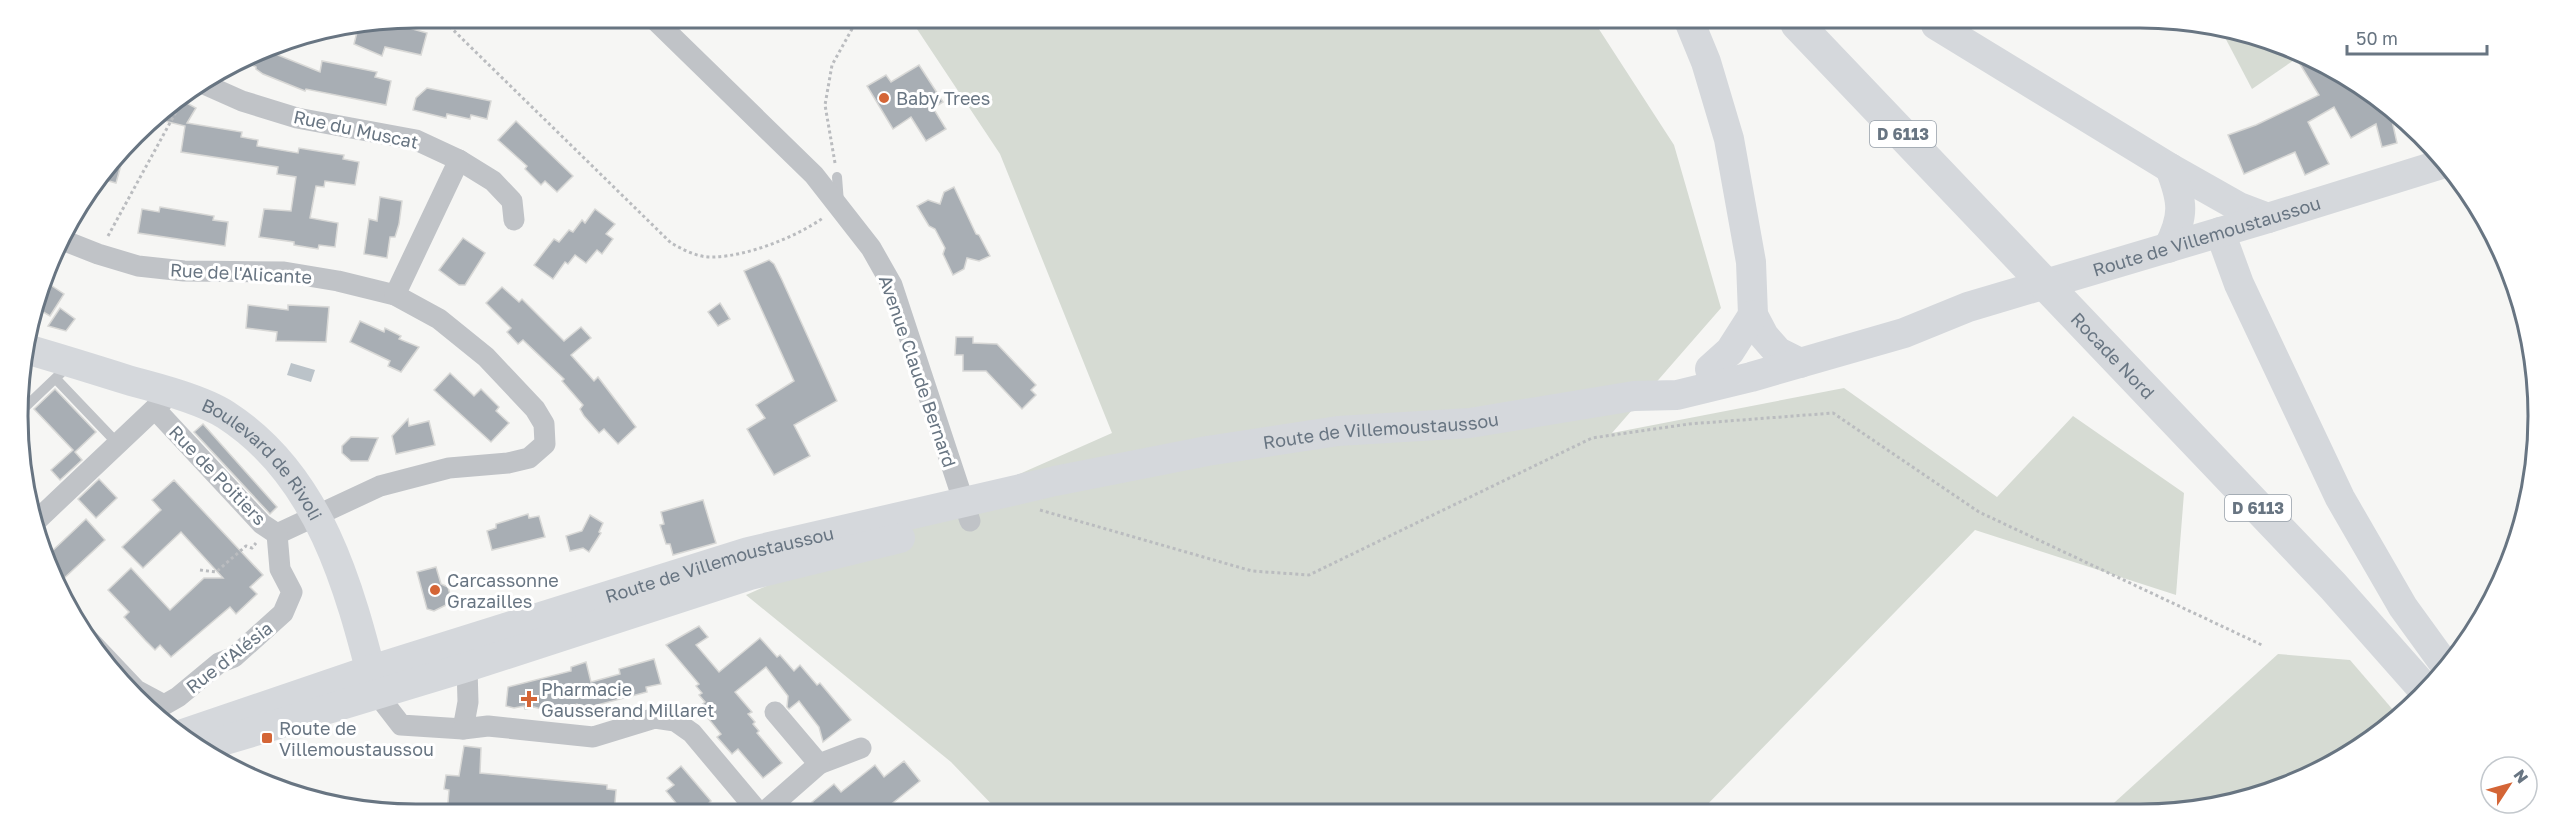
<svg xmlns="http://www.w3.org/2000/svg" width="2557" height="833" viewBox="0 0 2557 833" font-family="'Golos Text',sans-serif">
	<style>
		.green { fill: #d6dbd3 }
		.water { fill: #bbc3c9 }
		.building { fill: #a8aeb4; stroke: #d8d8d6; stroke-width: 1.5 }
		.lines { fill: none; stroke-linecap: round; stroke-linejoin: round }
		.path { stroke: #babcbf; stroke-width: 3; stroke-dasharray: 3 3; stroke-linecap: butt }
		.lane { stroke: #c0c3c7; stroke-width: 10 }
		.street { stroke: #c0c3c7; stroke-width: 21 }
		.secondary { stroke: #d5d8dc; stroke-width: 30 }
		.primary { stroke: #d5d8dc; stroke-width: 33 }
		.poi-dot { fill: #d46536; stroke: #fff; stroke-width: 2 }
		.labels { text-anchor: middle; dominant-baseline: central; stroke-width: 6; stroke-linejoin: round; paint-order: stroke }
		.shield { fill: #fff; stroke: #959ea8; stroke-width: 1.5 }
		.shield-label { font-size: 16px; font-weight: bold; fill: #687582 }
		.poi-label { font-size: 18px; fill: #687582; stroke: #fff; text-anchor: start }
		.street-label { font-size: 18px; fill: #687582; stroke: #fff }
		.rim { fill: none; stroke: #687582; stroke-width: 3 }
	</style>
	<rect width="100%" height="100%" fill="#f6f6f4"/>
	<g class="green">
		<path d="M911,20L1595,23L1674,145L1721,308L1612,433L1844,388L1997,497L2073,416L2184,493L2176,595L1975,530L1701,811L1702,812L1001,814L951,762L746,595L1112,433L1000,154Z"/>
		<path d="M2219,26L2290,48L2297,58L2252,89Z"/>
		<path d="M2278,654L2350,660L2400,718L2316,774L2193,812H2104Z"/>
	</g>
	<path class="water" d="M291,363L315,370L311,382L287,375Z"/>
	<g class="building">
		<path d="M384,21L427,33L421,55L385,47L382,56L354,44L359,24Z"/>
		<path d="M2290,48L2362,85L2389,107L2397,143L2382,147L2376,124L2351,138L2334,107L2308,122L2329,164L2305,175L2295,152L2244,174L2228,135L2256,125L2319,95Z"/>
		<path d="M263,49L320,72L322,61L377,72L375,77L391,81L386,105L306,89L305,91L263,74L256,69V67L243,61Z"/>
		<path d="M919,65L943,102L933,108L946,129L926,141L911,117L893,129L867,86L886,75L891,82Z"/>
		<path d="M427,88L491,101L487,119L471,115L470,119L447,114L446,118L413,110L416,98Z"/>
		<path d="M181,100L196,108L187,123L242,132L241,137L258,140L257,146L298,153L299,148L330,153L344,155L343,159L359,162L355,185L325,181L324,187L316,186L310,218L338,223L335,247L319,245L318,249L294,245V242L259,237L264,209L291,211L296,177L277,174L278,167L181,152L185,126L152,118Z"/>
		<path d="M516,121L573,176L557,192L545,181L541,185L525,169L527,166L498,140Z"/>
		<path d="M126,147L116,183L98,178L101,174Z"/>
		<path d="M954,187L976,234L979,235L990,256L979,261L967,258L964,269L953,275L943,254L945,248L935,229L929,226L917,206L928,200L940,204L944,192Z"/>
		<path d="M380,197L402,201L399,224L395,237H390L387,258L364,254L369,219L377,221Z"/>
		<path d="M160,207L214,216L213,220L228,222L225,246L138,233L142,209L159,212Z"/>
		<path d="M595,209L615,224L606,234L613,239L602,254L597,250L586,263L575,255L568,264L565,262L553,279L534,265L554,239L559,242L569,230L573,232L582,220L585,223Z"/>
		<path d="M463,238L485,253L465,285H459L439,270Z"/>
		<path d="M769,260L774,264L782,280L837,401L794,425L810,456L774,475L747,429L765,418L756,405L794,381L744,271Z"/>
		<path d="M46,282L64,294L50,316L38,309Z"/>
		<path d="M502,287L519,302L522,299L564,341L581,327L591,338L571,355L594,381L598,377L636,427L618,444L604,429L599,433L584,416L580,409L583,405L562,381L564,379L523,340L518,344L507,332L511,328L486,303Z"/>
		<path d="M720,303L730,319L718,326L708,312Z"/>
		<path d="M248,305L288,310V305L329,307L326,342L276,341L277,332L246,328Z"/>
		<path d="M60,308L75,319L66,331L48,326Z"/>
		<path d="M360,321L384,332L385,328L401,336L399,339L419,347L401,372L388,366L390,361L350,342Z"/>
		<path d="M956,337H973V343L997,344L1036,385L1031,390L1036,395L1022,409L986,371H963V355H955Z"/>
		<path d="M450,373L474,396L481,389L499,407L496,411L509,423L491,442L434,390Z"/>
		<path d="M55,389L96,432L75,452L82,460L60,480L51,470L73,450L34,409Z"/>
		<path d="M408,419L409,426L429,421L435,445L396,454L392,436Z"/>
		<path d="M203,424L277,507L270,514L194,432Z"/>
		<path d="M351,437L378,438L368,461H351L342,453V446Z"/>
		<path d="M99,479L117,498L96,518L78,499Z"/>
		<path d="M174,480L263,575L250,587L257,594L236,614L230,607L171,657L160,645L155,650L145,640L124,617L129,612L108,590L131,568L170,610L204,578H223L181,532L143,568L122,547L161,510L152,500Z"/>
		<path d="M703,500L716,543L673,555L670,544H666L660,525L664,524L661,512Z"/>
		<path d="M528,514L529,518L539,516L545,537L492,550L487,531L496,528V524Z"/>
		<path d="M590,515L603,523L599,532L601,533L589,552L583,548L570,551L566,536L582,531Z"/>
		<path d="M86,519L105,540L60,582L48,555Z"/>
		<path d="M436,567L441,584L448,587L452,602L434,611L427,609L417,572Z"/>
		<path d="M699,626L708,637L696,645L719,672L760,638L777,657L780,655L794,671L800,665L817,685L820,683L851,720L823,742L819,727L799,701L789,709L787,707L788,696L766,667L735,692L752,712L748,714L755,722L753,724L759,731L757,733L782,763L763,778L738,749L732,754L717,737L721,734L699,707L705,702L699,695L702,693L696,686L699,684L666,645Z"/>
		<path d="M654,659L661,684L646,687L647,692L582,709L577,704L552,712L534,707L525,709L524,706L514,708L506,706L508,687L571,671V667L586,662L591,682L620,674L619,669Z"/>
		<path d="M464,746L481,748L480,773L607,785V789L616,790L614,815H447L449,790L444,789L446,775L459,776Z"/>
		<path d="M904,761L920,781L879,814H822L812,802L834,784L841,792L875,765L884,777Z"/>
		<path d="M681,766L711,801L709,803L719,814H685L666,791L674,785L667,778Z"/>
	</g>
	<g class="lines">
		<g class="path">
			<path d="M441,18L671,243C684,250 698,258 714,257C748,256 796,237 823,218"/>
			<path d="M835,163L825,105L832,65L857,20"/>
			<path d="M108,236L183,99"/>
			<path d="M1040,510L1252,571L1309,575L1592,438L1689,424L1833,413L1979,512L2264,646"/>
			<path d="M200,570L216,572L246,546L252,548L256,543"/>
		</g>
		<g class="lane">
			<path d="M837,177L839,203"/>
			<path d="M56,379L118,444"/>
			<path d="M20,412L61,373"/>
		</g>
		<g class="street">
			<path d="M654,19L814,175L871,248L892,285L970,521"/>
			<path d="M206,85L242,101L297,118L416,140L459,160L493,181L512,201L514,220"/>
			<path d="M60,239L98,254L138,266L184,271L284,272L338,281L395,295L439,319L486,357L535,409L544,424L545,444L529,458L508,463L449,468L380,486L277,534L262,524L155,409"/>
			<path d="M395,295L459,160"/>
			<path d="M35,522L165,399"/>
			<path d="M84,635L136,690L164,705L178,697L219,663L234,657L283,613L292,592L280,569L277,534"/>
			<path d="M377,694L401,725L463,729L468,702L467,667L455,660"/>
			<path d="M463,729L488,726L593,737L655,718L675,721L692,733L760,814"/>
			<path d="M819,764L861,748"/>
			<path d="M762,814L819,764L775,712"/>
		</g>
		<g class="secondary">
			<path d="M1690,23L1706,62L1729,139L1751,262L1753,315L1764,336L1778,352L1800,363"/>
			<path d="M1936,25L2170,168L2239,207L2268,218"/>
			<path d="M2220,232L2239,284L2340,498L2403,607L2445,665"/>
			<path d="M2168,248C2185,216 2183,201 2170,168"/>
			<path id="s1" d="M26,349C61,359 96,370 131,381C158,388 203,400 226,415C320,476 349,586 375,688"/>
			<path d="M1710,369L1730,351L1753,315"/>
			<path id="s2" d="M180,735L371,670L748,552L1055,481L1207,451L1338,431L1470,423L1634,396L1677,395L1751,377L1904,333L1968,307L2268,218L2445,163"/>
			<path d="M222,741L467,667L750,575L900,538"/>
		</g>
		<path class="primary" id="s3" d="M1797,24L2333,586L2425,690"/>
	</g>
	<g class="poi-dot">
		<circle cx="884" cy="98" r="6"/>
		<circle cx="435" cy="590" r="6"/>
		<path d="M526 690h6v6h6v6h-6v6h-6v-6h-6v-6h6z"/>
		<rect x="261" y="732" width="12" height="12" rx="3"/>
	</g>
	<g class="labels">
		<g class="shield">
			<rect x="1870" y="121" width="66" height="26" rx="4.5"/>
			<rect x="2225" y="495" width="66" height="26" rx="4.5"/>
		</g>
		<g class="shield-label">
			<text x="1903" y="134">D 6113</text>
			<text x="2258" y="508">D 6113</text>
		</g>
		<g class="poi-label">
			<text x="896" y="98">Baby Trees</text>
			<text x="447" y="580">Carcassonne<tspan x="447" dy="21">Grazailles</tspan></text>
			<text x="541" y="689">Pharmacie<tspan x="541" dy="21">Gausserand Millaret</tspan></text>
			<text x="279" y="728">Route de<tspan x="279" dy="21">Villemoustaussou</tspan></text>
		</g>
		<g class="street-label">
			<text transform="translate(356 129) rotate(12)">Rue du Muscat</text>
			<text stroke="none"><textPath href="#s2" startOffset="2094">Route de Villemoustaussou</textPath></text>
			<text transform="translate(241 273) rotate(3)">Rue de l'Alicante</text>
			<text stroke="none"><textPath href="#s3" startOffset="458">Rocade Nord</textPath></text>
			<text transform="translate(918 371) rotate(71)">Avenue Claude Bernard</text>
			<text stroke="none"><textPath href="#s2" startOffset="1242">Route de Villemoustaussou</textPath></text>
			<text stroke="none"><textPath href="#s1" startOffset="268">Boulevard de Rivoli</textPath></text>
			<text transform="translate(218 475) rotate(46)">Rue de Poitiers</text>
			<text stroke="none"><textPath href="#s2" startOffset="566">Route de Villemoustaussou</textPath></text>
			<text transform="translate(229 657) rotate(-38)">Rue d'Alésia</text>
		</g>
	</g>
	<path d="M0 0H2557V833H0ZM416 28H2140A388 388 0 0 1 2528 416V416A388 388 0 0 1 2140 804H416A388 388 0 0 1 28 416V416A388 388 0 0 1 416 28Z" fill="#fff" fill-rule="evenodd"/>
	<path class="rim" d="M416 28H2140A388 388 0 0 1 2528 416V416A388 388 0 0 1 2140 804H416A388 388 0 0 1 28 416V416A388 388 0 0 1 416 28Z"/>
	<g transform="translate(2509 785) rotate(54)"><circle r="28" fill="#ffffff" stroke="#c3c8cd" stroke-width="1.5"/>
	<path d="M0-4.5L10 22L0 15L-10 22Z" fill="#d46536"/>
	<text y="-9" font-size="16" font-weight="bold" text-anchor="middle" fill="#687582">N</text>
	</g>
	<path d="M2347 45v9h140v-9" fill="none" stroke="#687582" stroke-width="3"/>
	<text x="2356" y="45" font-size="18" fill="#687582" stroke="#ffffff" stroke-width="4.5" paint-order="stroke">50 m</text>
</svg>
